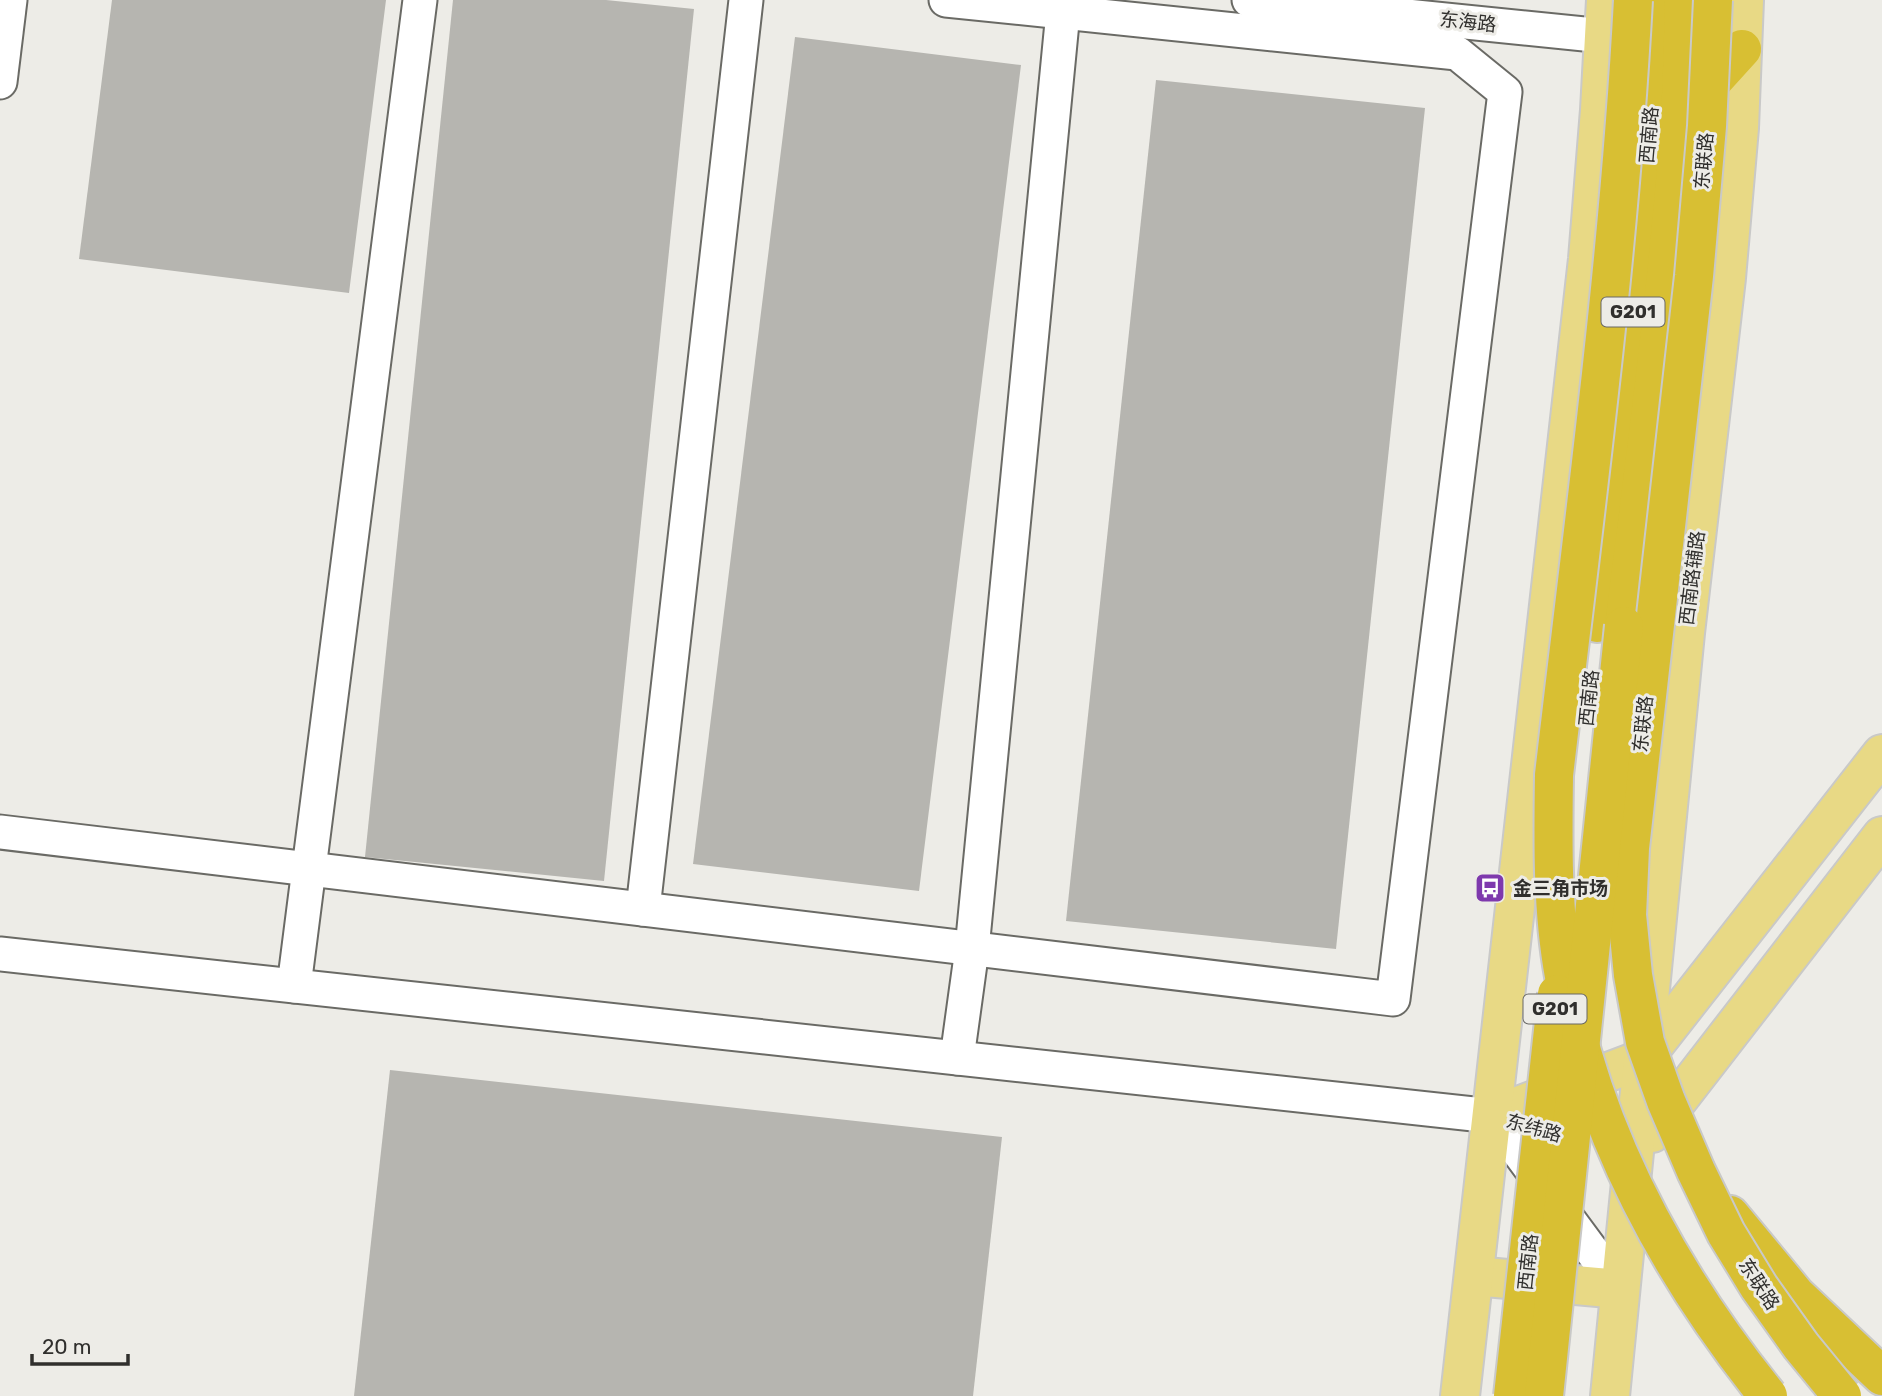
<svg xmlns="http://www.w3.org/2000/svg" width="1882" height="1396" viewBox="0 0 1882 1396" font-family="Rubik,'Noto Sans SC',sans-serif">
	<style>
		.building { fill: #b6b5b0 }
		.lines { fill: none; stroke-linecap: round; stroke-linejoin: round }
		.minor-casing { stroke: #6a6a65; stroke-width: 37 }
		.major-casing { stroke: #c9c9c8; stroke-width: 42 }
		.highway-casing { stroke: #c9c9c8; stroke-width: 42 }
		.minor { stroke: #fff; stroke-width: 33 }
		.major { stroke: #e8d985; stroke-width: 38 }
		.highway { stroke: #d8bf33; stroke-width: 38 }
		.highway-bridge-casing { stroke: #c9c9c8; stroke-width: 42; stroke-linecap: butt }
		.highway-bridge { stroke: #d8bf33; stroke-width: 38 }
		.labels { text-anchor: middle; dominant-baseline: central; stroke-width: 6; stroke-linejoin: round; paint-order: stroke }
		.shield { fill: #edece7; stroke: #696865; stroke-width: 2 }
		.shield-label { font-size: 18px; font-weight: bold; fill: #302f2d }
		.street-label { font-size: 19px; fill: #302f2d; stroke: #edece7 }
		.poi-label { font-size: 19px; font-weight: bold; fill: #302f2d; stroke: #edece7; text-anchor: start }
	</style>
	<rect width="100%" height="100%" fill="#edece7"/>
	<g class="building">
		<path d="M112,0H386L349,293L79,259Z"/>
		<path d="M453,0H606L694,9L604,881L365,857Z"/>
		<path d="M795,37L1021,65L919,891L693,864Z"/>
		<path d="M1156,80L1425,108L1336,949L1066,921Z"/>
		<path d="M390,1070L1002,1137L973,1396H354Z"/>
	</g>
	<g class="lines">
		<g class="minor-casing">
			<g id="minor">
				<path d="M1249,0L1604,36"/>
				<path d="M0,82L10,0"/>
				<path d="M0,832L1393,999L1505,92L1457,53L946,0"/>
				<path d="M643,909L746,0"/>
				<path d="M0,954L1492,1116L1620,1289"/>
				<path d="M294,986L420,0"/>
				<path d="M957,1058L972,949L1063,12"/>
			</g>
		</g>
		<g class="major-casing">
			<g id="major">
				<path d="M1492,1116L1643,1059L1882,754"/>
				<path d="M1652,1133L1882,836"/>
				<path d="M1474,1276L1620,1289"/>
				<path d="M1460,1396L1588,259L1600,110L1606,0"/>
				<path d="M1610,1396L1685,633L1726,278L1739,128L1744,0"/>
			</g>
		</g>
		<g class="highway-casing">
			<g id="highway">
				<path d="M1693,103L1742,49"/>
				<path d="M1597,623C1621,415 1647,209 1657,0"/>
				<path d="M1624,626C1645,457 1668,287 1680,117C1682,78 1683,39 1684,0"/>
				<path d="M1730,1215L1796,1295L1882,1376"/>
			</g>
		</g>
		<use href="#minor" class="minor"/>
		<use href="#major" class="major"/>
		<use href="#highway" class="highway"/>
		<g class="highway-bridge-casing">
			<g id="highway-bridge">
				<path d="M1633,0C1619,260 1584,517 1554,775C1553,842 1552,911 1564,976C1593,1133 1669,1273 1768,1396"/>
				<path d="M1713,0L1707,126L1694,276L1630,848L1627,915L1633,975L1645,1042L1666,1101L1696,1171L1726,1233L1759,1287L1801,1346L1842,1396"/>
				<path d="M1513,1396L1557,994"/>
				<path d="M1544,1396L1624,626"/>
			</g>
		</g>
		<use href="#highway-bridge" class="highway-bridge"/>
	</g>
	<defs>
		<g id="bus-square" transform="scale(1.575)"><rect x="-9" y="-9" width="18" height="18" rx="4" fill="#7e39ad" stroke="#edece7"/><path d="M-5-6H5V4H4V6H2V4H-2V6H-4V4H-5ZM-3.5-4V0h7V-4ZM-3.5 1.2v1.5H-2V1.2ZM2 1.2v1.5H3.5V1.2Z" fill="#fff"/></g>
	</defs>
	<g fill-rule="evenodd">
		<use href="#bus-square" x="1490" y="888"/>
	</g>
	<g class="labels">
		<g class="shield">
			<rect x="1601.5" y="297.5" width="63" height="29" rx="5"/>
			<rect x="1523.5" y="994.5" width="63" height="29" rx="5"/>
		</g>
		<g class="shield-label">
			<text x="1633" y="312">G201</text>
			<text x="1555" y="1009">G201</text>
		</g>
		<g class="street-label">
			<text transform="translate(1468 22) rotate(6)">东海路</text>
			<text transform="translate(1649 135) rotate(-85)">西南路</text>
			<text transform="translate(1704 161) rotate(-85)">东联路</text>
			<text transform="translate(1692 578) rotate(-83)">西南路辅路</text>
			<text transform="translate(1589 698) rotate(-84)">西南路</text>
			<text transform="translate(1643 724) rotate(-84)">东联路</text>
			<text transform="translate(1534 1128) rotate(16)">东纬路</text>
			<text transform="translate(1528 1262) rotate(-84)">西南路</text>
			<text transform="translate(1759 1284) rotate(57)">东联路</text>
		</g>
		<g class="poi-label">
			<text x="1513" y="888">金三角市场</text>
		</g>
	</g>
	<path d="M32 1354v10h96v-10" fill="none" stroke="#302f2d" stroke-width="3.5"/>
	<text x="42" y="1354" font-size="21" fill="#302f2d" stroke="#edece7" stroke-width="5" paint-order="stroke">20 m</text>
</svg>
